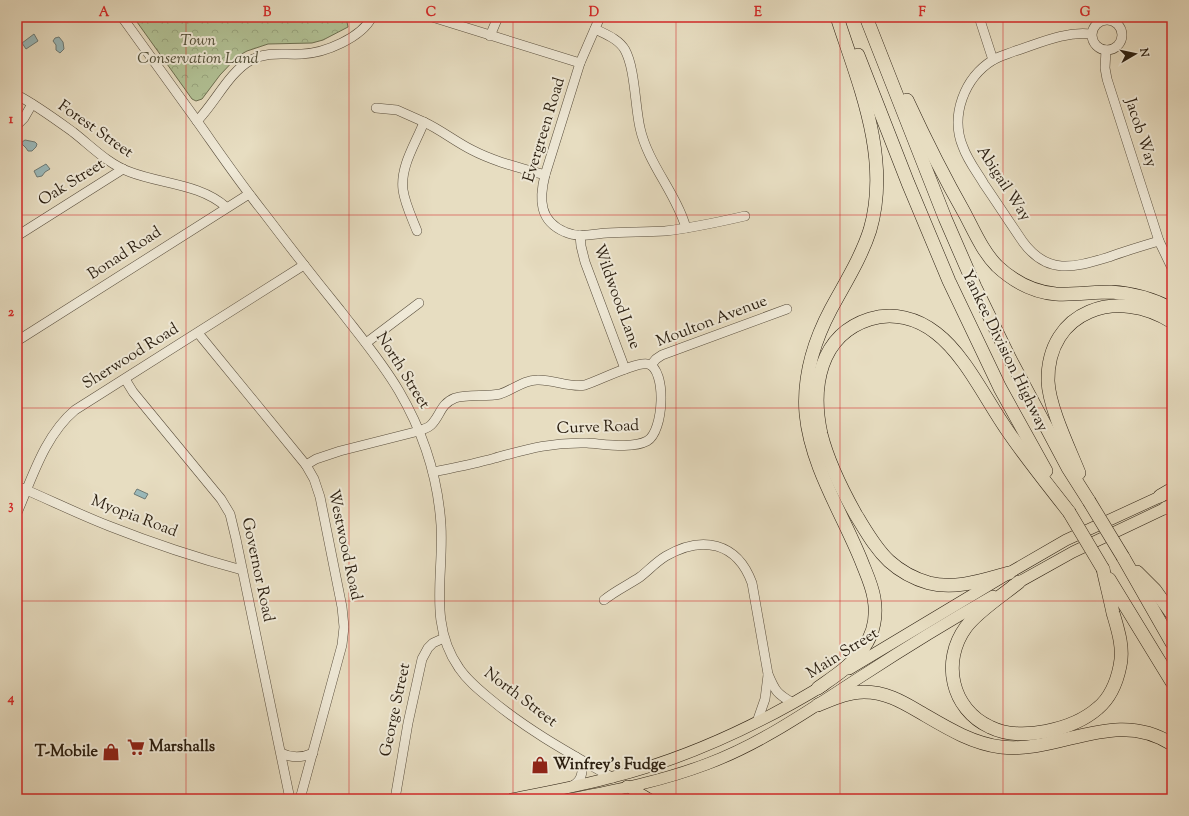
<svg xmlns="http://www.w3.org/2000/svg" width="1189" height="816" viewBox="0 0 1189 816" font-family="'Sorts Mill Goudy',serif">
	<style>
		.park { fill: url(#park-crowns); stroke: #6e7052 }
		.water { fill: #9ababc; stroke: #6d7b77 }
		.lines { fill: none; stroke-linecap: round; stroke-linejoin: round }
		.minor-casing { stroke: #584d3c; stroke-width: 10 }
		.major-casing { stroke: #291d0f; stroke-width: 12 }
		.highway-casing { stroke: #291d0f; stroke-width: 14 }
		.minor { stroke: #efe9d7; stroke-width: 9 }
		.major { stroke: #e7ddc1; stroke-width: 11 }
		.highway { stroke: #e7ddc1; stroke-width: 13 }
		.highway-bridge-casing { stroke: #291d0f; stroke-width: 14; stroke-linecap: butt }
		.highway-bridge { stroke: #e7ddc1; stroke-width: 13 }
		.grid { fill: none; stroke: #d62828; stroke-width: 1; stroke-opacity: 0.55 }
		.labels { text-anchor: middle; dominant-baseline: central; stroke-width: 4; stroke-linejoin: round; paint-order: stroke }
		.park-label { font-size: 16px; font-style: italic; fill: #524f38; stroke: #efe9d7 }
		.street-label { font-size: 16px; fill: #291d0f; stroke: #efe9d7 }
		.poi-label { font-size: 16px; font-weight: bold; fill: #291d0f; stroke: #efe9d7; text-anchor: start }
		.neatline { fill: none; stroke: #d62828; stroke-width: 1.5 }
		.grid-label { font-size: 13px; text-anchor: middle; font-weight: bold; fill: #d62828 }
	</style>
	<defs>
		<pattern id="park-crowns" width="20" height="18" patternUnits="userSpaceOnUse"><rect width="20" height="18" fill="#b2c296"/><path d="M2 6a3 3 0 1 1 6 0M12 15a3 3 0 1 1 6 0" fill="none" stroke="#99a680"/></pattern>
	</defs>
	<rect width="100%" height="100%" fill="#e7ddc1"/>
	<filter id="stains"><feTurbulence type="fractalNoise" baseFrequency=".005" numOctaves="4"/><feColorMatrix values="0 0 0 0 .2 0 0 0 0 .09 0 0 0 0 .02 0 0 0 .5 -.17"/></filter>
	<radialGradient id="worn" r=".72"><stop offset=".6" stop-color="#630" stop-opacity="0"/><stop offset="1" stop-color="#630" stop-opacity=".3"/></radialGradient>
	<path class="park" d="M144,17H346L348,27L323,40L312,43L268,44L247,51L238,56L220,75L202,99L196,101L192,99L137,22Z"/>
	<g class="water">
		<path d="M34,34L38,41L26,49L22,43Z"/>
		<path d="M59,37L63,42L64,49L60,53L56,50V45L53,41L55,38Z"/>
		<path d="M25,140L35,142L37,144L36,147L32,151H28L26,148L22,144V142Z"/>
		<path d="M46,164L50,169L45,172L42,176L37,177L34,171Z"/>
		<path d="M137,489L148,494L145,499L134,494Z"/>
	</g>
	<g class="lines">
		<g class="minor-casing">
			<g id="minor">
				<path d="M122,17C147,52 172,86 197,121C219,152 240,183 264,213C289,246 314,278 340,310C360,336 382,362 399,391C423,432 438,478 441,525C444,575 428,624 459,668C467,680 478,689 489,698C527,730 571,754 613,778"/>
				<path d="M432,17L580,63"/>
				<path d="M600,17L580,63L545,175C539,199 539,221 565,232C578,238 593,234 607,233C626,232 645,232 665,231C692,228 719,222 745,216"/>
				<path d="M979,17L993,60"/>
				<circle cx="1107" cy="35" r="15"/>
				<path d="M595,29C605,34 619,39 625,50C635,68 635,106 640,128C648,164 676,193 686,228"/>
				<path d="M1091,34C1065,31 1040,43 1015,51C1008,54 1000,56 993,60C964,78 950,116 963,147C968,161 977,172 984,184C997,203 1010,223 1023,242C1048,276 1075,267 1109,257C1125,251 1142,246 1159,241"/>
				<path d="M490,36L498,17"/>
				<path d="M1106,50L1105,68L1107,79L1159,241L1172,268"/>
				<path d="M17,95C36,105 55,119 73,132C91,146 108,164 130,172C161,184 201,184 226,207"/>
				<path d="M376,108L397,110L424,122"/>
				<path d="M197,121C215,103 229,72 251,60C268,51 284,55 302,54C325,53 361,38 372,17"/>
				<path d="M17,125L24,118L32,104"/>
				<path d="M417,231C412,218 405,204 403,190C400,166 416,143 424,122C441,130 456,142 472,150C495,162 521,168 545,175"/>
				<path d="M580,235L581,246L585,262L625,369"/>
				<path d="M17,236L123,169"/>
				<path d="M198,333L306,465L314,479L320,497L342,607L344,627L342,645L300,799"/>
				<path d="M17,341L249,194"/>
				<path d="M366,343L419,303"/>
				<path d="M651,365L656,359L662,355L787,309"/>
				<path d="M125,379L133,392L221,499L230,514L236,539L290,799"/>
				<path d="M306,465L316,459L340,451L419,431C423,429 428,428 431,425C441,415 440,404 455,398C470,394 486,397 500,394C513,390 523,380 537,380C552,379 571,388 585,385C598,381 637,361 648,364C667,369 664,432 647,441C632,449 604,444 587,443C552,442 528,449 495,458C474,464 453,468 433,472"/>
				<path d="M17,486C48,499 78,514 109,526C152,543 197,558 242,570"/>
				<path d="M17,513C32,478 45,435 75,410L304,265"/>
				<path d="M604,600C615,591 628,585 640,577C649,570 656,562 666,556C702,535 737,542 752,583L768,674C775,691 777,694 793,703"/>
				<path d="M757,722L765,699L768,675"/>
				<path d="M281,753C291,758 302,758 313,753"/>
				<path d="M572,786C584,780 585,766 576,757"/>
				<path d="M395,799L408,723L422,659L428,648L433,643L444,638"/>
			</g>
		</g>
		<g class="major-casing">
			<g id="major">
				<path d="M1012,586L1073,552L1172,505"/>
				<path d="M849,669L1009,573L1066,540L1168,493"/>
				<path d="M627,786L649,799"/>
				<path d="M512,799C546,792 580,786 613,777C688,758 758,725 824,685"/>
				<path d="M570,799C617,790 662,781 707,764C763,743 812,708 862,676C905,648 949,621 993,596"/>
			</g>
		</g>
		<g class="highway-casing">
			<g id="highway">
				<path d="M866,17L945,218L975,287L1010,359L1068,468L1089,501"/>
				<path d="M858,55L908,183L949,281L1000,388L1046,471"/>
				<path d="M907,100C925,139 944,177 965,214C974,231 983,252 997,266C1013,281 1034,292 1056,294C1075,295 1093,292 1111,292C1133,293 1153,299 1172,309"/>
				<path d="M1079,473C1069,448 1049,407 1048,381C1047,310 1118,287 1172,322"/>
				<path d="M1160,496L1172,489"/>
				<path d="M1166,508L1172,506"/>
				<path d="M1123,557L1172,643"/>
				<path d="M1137,572L1155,590L1172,614"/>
				<path d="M1009,573C983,580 956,590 929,583C915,579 900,571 889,561C875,548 866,531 856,515C842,490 828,462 821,434C811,388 819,335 870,319C893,312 917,318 936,333C965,355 986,400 1007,430C1026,458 1048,485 1069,512"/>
				<path d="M1109,579L1172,682"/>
				<path d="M1019,582C1003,595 978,611 966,627C941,661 951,709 990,727C1020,742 1073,730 1098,708C1110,698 1117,681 1120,666C1124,648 1118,630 1113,613C1110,598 1106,583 1103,569"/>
				<path d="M818,688C835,676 853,665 864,647C874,633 877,615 874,598C872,585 866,573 861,560C842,513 811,466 806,414C803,378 814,341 831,309C845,283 861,258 870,230C891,158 859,85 837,17"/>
				<path d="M818,705C833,699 848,692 864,692C885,692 901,701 918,711C944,726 970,743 1001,747C1060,754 1114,707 1172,744"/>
			</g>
		</g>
		<use href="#minor" class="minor"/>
		<use href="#major" class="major"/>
		<use href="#highway" class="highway"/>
		<g class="highway-bridge-casing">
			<g id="highway-bridge">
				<path d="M1089,501L1123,557"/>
				<path d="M1069,512L1103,569"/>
			</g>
		</g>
		<use href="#highway-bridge" class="highway-bridge"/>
	</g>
	<path class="grid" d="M186,17V799M349,17V799M513,17V799M676,17V799M840,17V799M1003,17V799M17,215H1172M17,408H1172M17,601H1172"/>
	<defs>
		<g id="supermarket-bare" transform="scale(1.38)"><path d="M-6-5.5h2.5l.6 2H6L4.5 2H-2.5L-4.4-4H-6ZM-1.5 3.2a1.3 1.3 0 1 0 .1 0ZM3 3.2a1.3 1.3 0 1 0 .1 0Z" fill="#8f2418" stroke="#efe9d7" stroke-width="2.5" paint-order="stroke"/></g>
		<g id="shop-bare" transform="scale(1.38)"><path d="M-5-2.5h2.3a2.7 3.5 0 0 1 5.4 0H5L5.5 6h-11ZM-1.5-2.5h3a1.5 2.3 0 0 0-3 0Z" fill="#8f2418" stroke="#efe9d7" stroke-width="2.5" paint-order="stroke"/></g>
	</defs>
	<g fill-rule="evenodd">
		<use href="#supermarket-bare" x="136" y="747"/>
		<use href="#shop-bare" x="111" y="752"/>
		<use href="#shop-bare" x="540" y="765"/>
	</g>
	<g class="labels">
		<g class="park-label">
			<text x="198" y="41">Town<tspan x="198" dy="18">Conservation Land</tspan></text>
		</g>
		<g class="street-label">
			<text transform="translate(95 130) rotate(35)">Forest Street</text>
			<text transform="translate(545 130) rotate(-73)">Evergreen Road</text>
			<text transform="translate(1140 133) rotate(72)">Jacob Way</text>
			<text transform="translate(72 183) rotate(-32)">Oak Street</text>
			<text transform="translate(1003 184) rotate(57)">Abigail Way</text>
			<text transform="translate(125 254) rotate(-33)">Bonad Road</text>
			<text transform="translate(616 297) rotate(70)">Wildwood Lane</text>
			<text transform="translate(712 322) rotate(-21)">Moulton Avenue</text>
			<text transform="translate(1004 351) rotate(64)">Yankee Division Highway</text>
			<text transform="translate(131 357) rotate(-32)">Sherwood Road</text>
			<text transform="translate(402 371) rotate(58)">North Street</text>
			<text transform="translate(598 428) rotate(-2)">Curve Road</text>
			<text transform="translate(134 517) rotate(21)">Myopia Road</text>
			<text transform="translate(344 545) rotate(78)">Westwood Road</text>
			<text transform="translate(257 570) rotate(78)">Governor Road</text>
			<text transform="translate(843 654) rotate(-32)">Main Street</text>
			<text transform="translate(520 698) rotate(37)">North Street</text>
			<text transform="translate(396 710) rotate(-78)">George Street</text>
		</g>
		<g class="poi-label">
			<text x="149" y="747">Marshalls</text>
			<text x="98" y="752" text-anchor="end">T-Mobile</text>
			<text x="553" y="765">Winfrey's Fudge</text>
		</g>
	</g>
	<rect width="1189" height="816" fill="none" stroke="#e7ddc1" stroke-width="44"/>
	<g transform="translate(1135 54) rotate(81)" stroke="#efe9d7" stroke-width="3" paint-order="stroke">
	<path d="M0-3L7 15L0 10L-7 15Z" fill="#291d0f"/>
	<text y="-6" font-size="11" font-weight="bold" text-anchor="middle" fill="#291d0f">N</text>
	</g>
	<rect x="22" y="22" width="1145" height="772" class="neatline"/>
	<g class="grid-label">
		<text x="104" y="16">A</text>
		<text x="267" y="16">B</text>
		<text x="431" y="16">C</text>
		<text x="594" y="16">D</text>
		<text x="758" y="16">E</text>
		<text x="922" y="16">F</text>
		<text x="1085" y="16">G</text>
		<text x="11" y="123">1</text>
		<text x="11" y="316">2</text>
		<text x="11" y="509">3</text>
		<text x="11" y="702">4</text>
	</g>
	<rect width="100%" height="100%" filter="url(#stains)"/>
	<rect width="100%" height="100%" fill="url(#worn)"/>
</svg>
